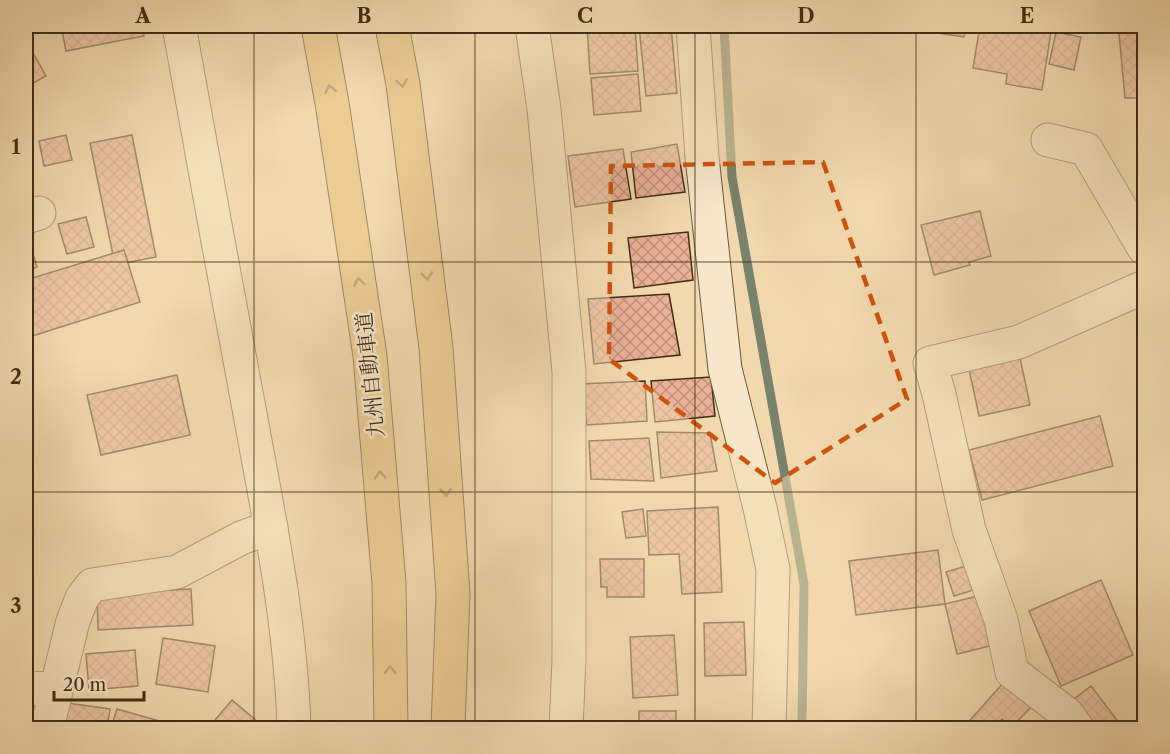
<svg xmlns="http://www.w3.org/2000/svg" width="1170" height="754" viewBox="0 0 1170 754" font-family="'Libre Caslon Text','Noto Serif JP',serif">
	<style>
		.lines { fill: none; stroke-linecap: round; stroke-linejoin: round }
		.stream { stroke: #77836c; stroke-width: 9 }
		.building { fill: url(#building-cross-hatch); stroke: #402e15; stroke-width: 1.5 }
		.minor-casing { stroke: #6c583b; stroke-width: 35 }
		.highway-casing { stroke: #402e15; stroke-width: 35 }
		.minor { stroke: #f6e6ca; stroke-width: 33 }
		.highway { stroke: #e8bc76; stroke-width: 33 }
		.oneway { stroke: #8c6e41 }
		.marked { fill: none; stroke: #cf530d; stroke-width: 4.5; stroke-dasharray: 12 8; stroke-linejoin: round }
		.grid { fill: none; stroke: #402e15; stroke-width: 1.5; stroke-opacity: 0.55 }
		.labels { text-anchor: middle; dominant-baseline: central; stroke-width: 5; stroke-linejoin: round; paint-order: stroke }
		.street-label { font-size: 21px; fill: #402e15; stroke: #f6e6ca }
		.neatline { fill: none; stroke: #402e15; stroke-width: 2 }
		.grid-label { font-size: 20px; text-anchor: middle; font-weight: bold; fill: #402e15 }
	</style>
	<defs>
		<pattern id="building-cross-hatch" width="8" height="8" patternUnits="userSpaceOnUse" patternTransform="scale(1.5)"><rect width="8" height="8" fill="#eab098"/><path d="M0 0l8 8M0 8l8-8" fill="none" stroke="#bf907b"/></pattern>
	</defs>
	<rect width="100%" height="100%" fill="#f1d8ad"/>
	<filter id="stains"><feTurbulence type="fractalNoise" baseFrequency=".00333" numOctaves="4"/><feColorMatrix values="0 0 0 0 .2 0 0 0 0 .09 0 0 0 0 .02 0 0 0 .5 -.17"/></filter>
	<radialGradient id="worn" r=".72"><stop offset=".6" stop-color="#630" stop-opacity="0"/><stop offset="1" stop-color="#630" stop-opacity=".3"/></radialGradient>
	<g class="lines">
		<path class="stream" d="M724,26L732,177L804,584L802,728"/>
	</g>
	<g class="building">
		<path d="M61,26H142L144,36L66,51Z"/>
		<path d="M587,26H635L638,71L590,74Z"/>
		<path d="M639,26H671L677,93L646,96Z"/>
		<path d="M932,26H966L964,37L931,32Z"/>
		<path d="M980,26H1023V27L1051,32L1042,90L1006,84L1007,74L973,68Z"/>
		<path d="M1056,32L1081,37L1074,70L1049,64Z"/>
		<path d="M1144,32V98H1125L1119,33Z"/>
		<path d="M33,53L46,76L26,87V58Z"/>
		<path d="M638,74L641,111L594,115L591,78Z"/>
		<path d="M66,135L72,160L44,166L39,141Z"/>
		<path d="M132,135L156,257L115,265L90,143Z"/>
		<path d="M677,144L685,192L636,198L631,152Z"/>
		<path d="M623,149L631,199L575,207L568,156Z"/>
		<path d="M26,153L31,176L26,178Z"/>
		<path d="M980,211L991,256L969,262L970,265L934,275L921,225Z"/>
		<path d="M86,217L94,247L67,254L58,224Z"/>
		<path d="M688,232L693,280L634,288L628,238Z"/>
		<path d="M26,237H28L37,267L26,271Z"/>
		<path d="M124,250L140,302L26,338V280Z"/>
		<path d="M669,294L680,355L594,364L588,299Z"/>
		<path d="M1019,353L1030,405L979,416L968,364Z"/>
		<path d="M177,375L190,435L101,455L87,395Z"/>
		<path d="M711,377L715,416L655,422L651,381Z"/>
		<path d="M645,381L647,421L587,425L581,384Z"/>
		<path d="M1100,416L1113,466L982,500L969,450Z"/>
		<path d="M26,417L32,441L26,443Z"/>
		<path d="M657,432L710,433L717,471L661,478Z"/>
		<path d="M649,438L654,481L591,479L589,441Z"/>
		<path d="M718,507L722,592L682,594L679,554L649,555L647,511Z"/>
		<path d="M643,509L646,536L626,538L622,512Z"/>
		<path d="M938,550L945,604L856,615L849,561Z"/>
		<path d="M600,559H644V597H607V587H601Z"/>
		<path d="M973,564L980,588L954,596L946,572Z"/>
		<path d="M1101,580L1133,655L1061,686L1029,611Z"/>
		<path d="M191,589L193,625L98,630L97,594Z"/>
		<path d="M982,595L994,645L957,654L945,604Z"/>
		<path d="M744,622L746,675L705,676L704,623Z"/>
		<path d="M674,635L678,695L633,698L630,637Z"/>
		<path d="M163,638L215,646L208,692L156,684Z"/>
		<path d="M135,650L138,686L89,690L86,654Z"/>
		<path d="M1005,681L1032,706L1012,727L1002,719L994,728H963Z"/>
		<path d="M1091,686L1123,728H1090L1070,702Z"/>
		<path d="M232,700L258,722L253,728H208Z"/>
		<path d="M67,703L110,709L107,728H63Z"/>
		<path d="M117,709L163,722L161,728H111Z"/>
		<rect x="639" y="711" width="37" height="17"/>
		<path d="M1060,716L1068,728H1039Z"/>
	</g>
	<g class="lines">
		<g class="minor-casing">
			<g id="minor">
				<path d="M179,26C202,155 226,285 250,414C269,518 291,623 294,728"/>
				<path d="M532,26L544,109L569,372V660L566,728"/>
				<path d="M693,26L702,157L725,369L760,508L773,569L769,728"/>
				<path d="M1048,140L1086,149L1144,248"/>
				<path d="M26,217L39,213"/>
				<path d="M26,689L56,688"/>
				<path d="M47,728L73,621L82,598L92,585L177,572L241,538L271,527"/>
				<path d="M1077,728L1067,714L1012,672L1001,620L969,530L939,394L930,363L1019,342L1144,287"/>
			</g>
		</g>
		<g class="highway-casing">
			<g id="highway">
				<path d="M318,26L332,103L370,356L389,583L391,728"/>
				<path d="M392,26L403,84L436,348L453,594L448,728"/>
			</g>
		</g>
		<use href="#minor" class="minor"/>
		<use href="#highway" class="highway"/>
	</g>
	<defs><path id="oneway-chevron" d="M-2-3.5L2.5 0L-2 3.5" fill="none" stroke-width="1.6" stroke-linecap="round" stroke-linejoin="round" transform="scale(1.5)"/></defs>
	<g class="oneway">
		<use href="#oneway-chevron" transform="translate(402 83) rotate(81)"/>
		<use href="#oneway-chevron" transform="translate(330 89) rotate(-101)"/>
		<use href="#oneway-chevron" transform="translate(427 276) rotate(83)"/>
		<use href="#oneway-chevron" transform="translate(359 282) rotate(-98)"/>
		<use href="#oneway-chevron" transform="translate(380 475) rotate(-95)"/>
		<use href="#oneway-chevron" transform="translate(446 492) rotate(86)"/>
		<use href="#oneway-chevron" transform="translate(390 670) rotate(-91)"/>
	</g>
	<path d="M0 0H1170V754H0ZM823,162L907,399L775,483L609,359L611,166Z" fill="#f1d8ad" fill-opacity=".55" fill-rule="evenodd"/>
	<path class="marked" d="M823,162L907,399L775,483L609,359L611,166Z"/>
	<path class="grid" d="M254,26V728M475,26V728M695,26V728M916,26V728M26,262H1144M26,492H1144"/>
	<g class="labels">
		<g class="street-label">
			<text transform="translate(370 375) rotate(-96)">九州自動車道</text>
		</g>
	</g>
	<rect width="1170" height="754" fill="none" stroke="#f1d8ad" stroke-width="66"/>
	<path d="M54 691v9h90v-9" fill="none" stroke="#402e15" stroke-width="3"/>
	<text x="63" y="691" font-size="18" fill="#402e15" stroke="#f6e6ca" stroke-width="4.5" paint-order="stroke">20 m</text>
	<rect x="33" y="33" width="1104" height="688" class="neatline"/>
	<g class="grid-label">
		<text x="143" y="23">A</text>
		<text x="364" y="23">B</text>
		<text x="585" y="23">C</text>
		<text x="806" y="23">D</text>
		<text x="1027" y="23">E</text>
		<text x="16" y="154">1</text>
		<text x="16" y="384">2</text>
		<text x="16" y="613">3</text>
	</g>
	<rect width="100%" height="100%" filter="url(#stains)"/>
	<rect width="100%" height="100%" fill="url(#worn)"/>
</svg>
